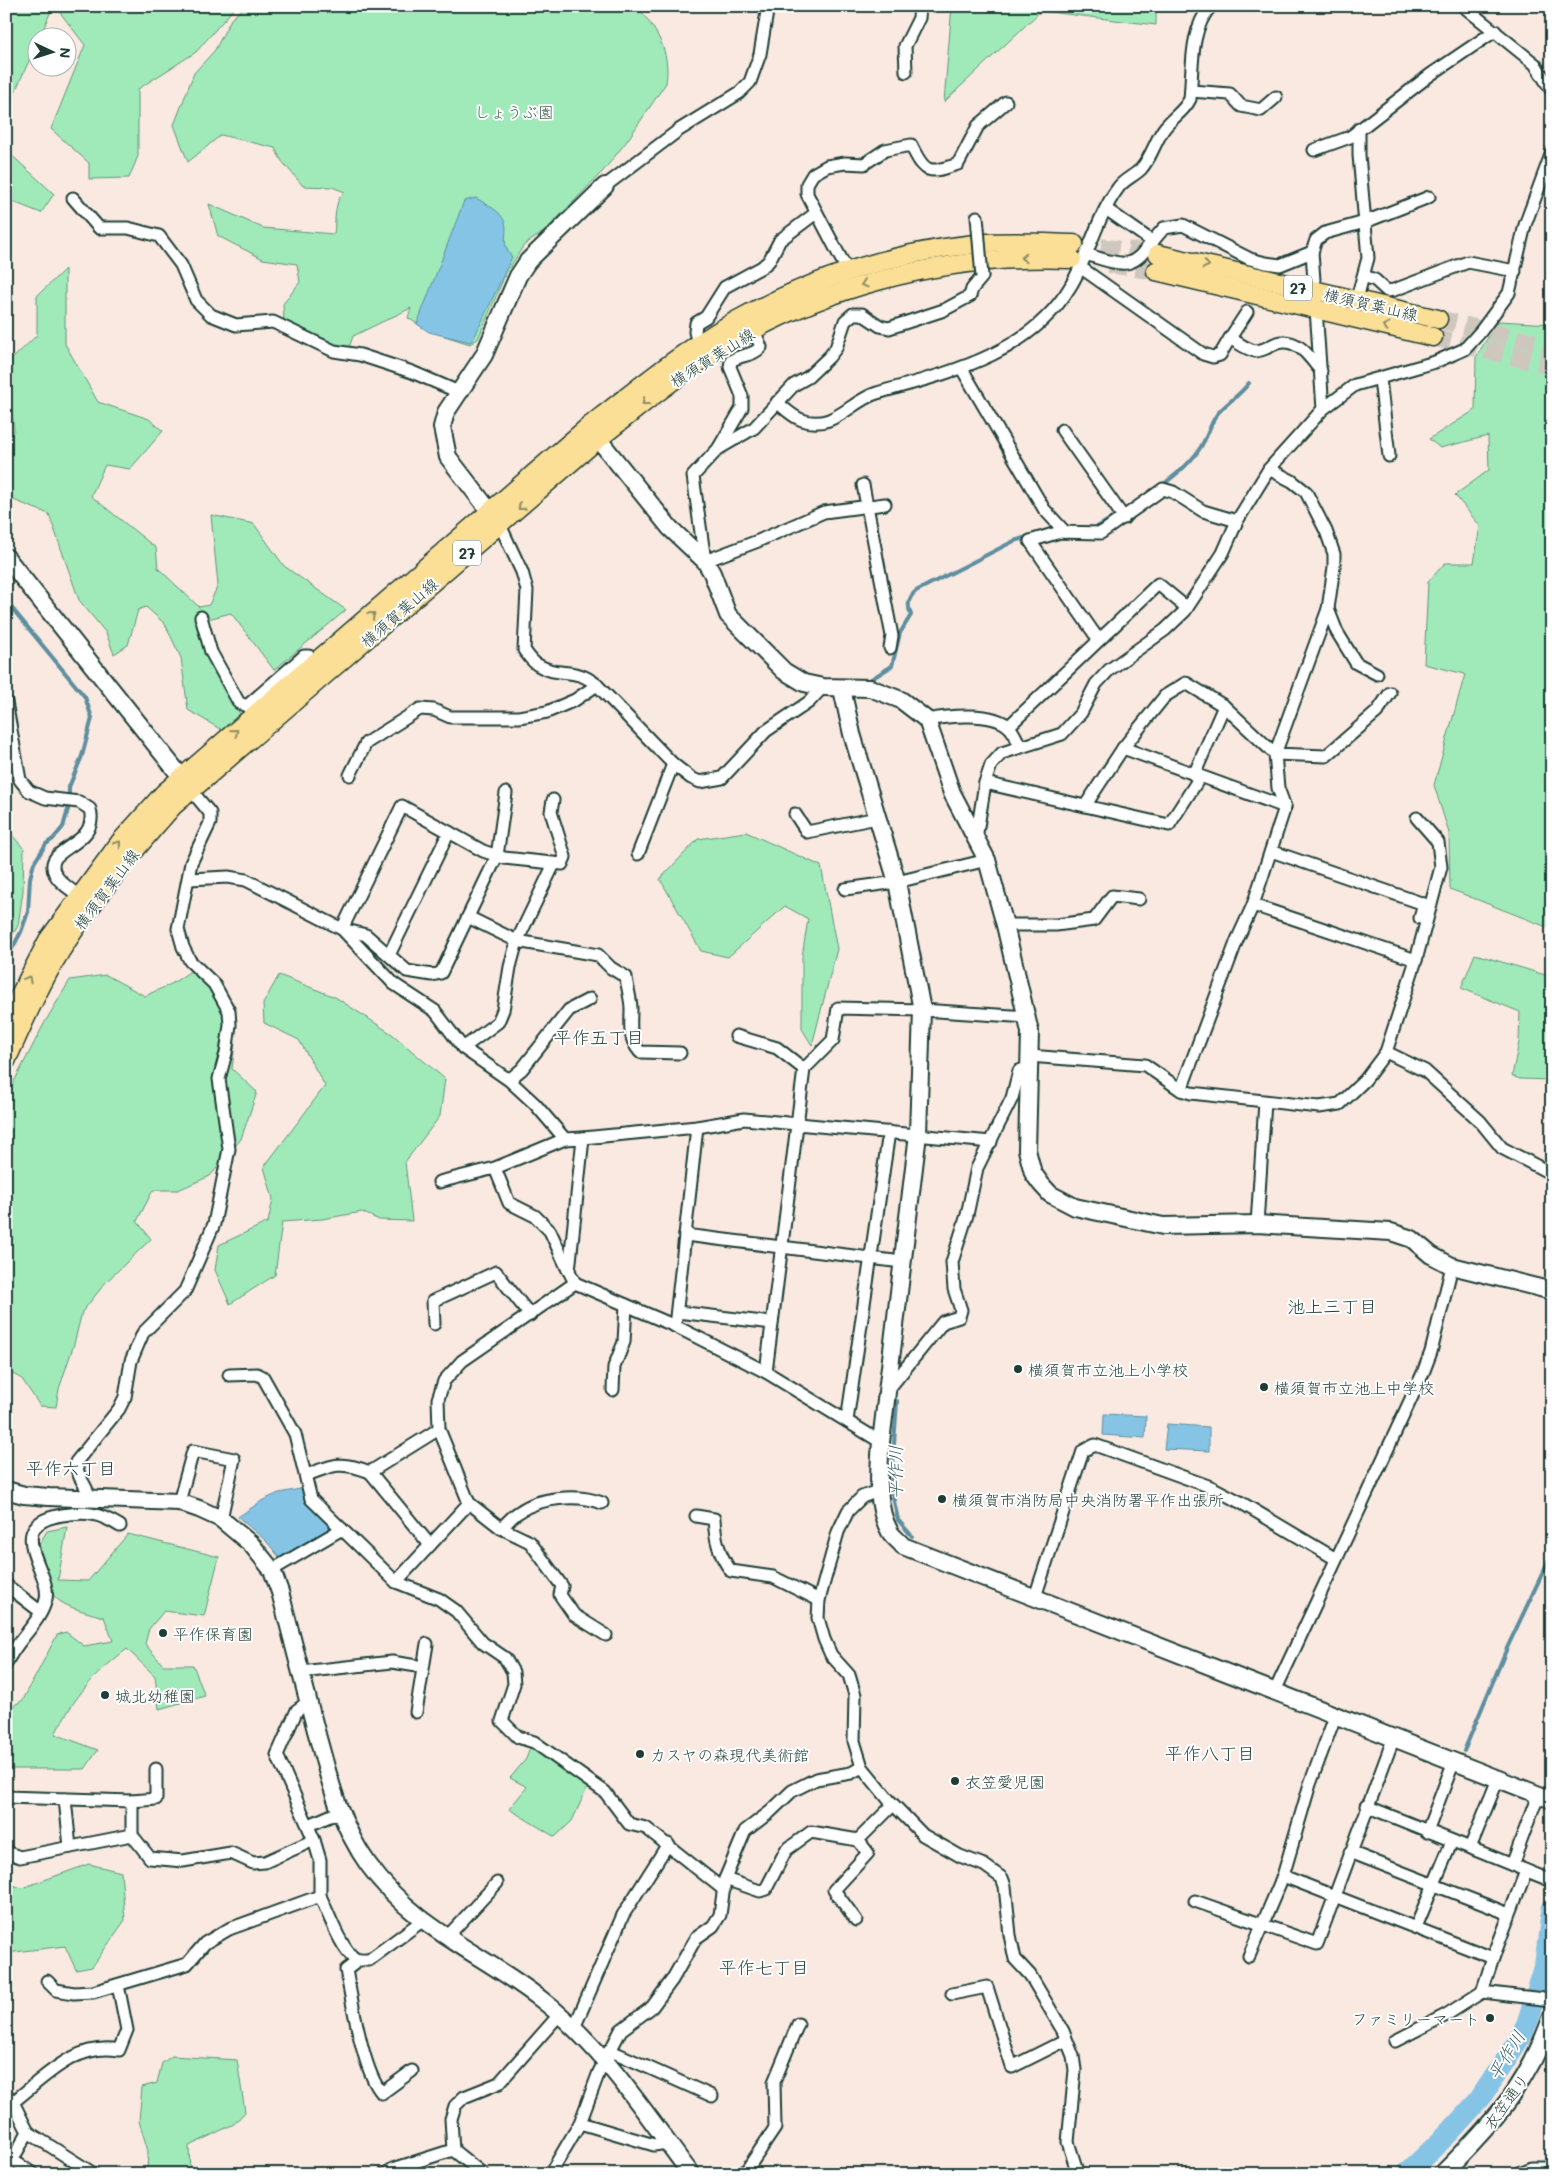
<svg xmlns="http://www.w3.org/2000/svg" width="1558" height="2180" viewBox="0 0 1558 2180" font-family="Mali,'Klee One',sans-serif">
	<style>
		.green { fill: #a0eaba; stroke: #609477 }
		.water { fill: #86c4e6; stroke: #5d8e9f }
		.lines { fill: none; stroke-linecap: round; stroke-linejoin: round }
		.stream { stroke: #5d8e9f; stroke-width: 4 }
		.river { stroke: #86c4e6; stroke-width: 21 }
		.primary-tunnel { stroke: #cdc7be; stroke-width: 18; stroke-dasharray: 18 9; stroke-linecap: butt }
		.street-casing { stroke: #1f3d34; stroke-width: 15 }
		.secondary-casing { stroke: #1f3d34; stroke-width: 20 }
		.primary-casing { stroke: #1f3d34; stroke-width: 21 }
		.street { stroke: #fff; stroke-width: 11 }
		.secondary { stroke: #fff; stroke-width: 16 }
		.primary { stroke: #fbdf96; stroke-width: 18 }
		.street-bridge-casing { stroke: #1f3d34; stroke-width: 15; stroke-linecap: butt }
		.street-bridge { stroke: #fff; stroke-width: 11 }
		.oneway { stroke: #8d8e65 }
		.poi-dot { fill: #1f3d34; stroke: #fff; stroke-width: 2 }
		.labels { text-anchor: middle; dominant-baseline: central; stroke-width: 4; stroke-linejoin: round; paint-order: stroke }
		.shield { fill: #fff; stroke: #627771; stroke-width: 1 }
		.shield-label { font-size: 15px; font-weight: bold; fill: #1f3d34 }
		.park-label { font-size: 16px; fill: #39604f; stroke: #fff }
		.street-label { font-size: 16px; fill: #1f3d34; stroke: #fff }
		.poi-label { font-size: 16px; fill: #1f3d34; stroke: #fff; text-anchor: start }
		.neighbourhood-label { font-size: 18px; fill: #1f3d34; stroke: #fff }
		.water-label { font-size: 18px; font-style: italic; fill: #395f60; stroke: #fff }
	</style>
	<rect width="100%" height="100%" fill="#f9e9e1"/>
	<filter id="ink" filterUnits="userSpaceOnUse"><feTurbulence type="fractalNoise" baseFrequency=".02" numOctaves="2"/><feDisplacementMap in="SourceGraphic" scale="10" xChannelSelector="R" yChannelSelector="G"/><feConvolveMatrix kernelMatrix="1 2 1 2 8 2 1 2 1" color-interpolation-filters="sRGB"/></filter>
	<g filter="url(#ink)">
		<g class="green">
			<path d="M6,6H53L40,37L38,38L37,43L6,112Z"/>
			<path d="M55,6H236L196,52L138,89V156L129,178L89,179V163L51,129L85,45Z"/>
			<path d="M246,6H637C656,30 671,50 666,83L627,141L604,170L545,231L524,245L505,275L478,339L470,344L429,331L408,318L411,308L353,336L346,357L284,322L283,304L300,282L297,264L263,259L218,236L209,204L263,228L334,234C336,220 333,201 345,192L332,187L303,186L281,160L275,148L221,135L188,162L174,125L194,73L215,50L231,19Z"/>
			<path d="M952,6H1156V25L1041,11L944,102Z"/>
			<path d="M6,150L54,194L41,213L6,199Z"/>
			<path d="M65,269V344L98,402L149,419L163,431L130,469L105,465L91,496L156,548L158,568L199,607L209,605L218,585L211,515L254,524L284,566L346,610L274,670L231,613L200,621L241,717L225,732L188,710L181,658L165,624L146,607L138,610L128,645L114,654L106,633L79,600L49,514L6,497V443L14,430L6,365L37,335V296Z"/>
			<path d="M1498,321L1552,324V929L1450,889L1449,833L1434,785L1465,674L1424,664L1428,582L1445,563H1474L1480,526L1455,495L1489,470L1488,436L1440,448L1429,439L1475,410L1476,357Z"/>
			<path d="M6,828L24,849L23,891L18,926L6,945Z"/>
			<path d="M746,832L821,866L837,949L812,1045L802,1029V957L808,919L785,906L728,957L701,951L660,879L698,839Z"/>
			<path d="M1475,954L1552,977V1080L1520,1079L1512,1076L1519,1042L1520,1012L1461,988Z"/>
			<path d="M191,971L211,990L233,1032L235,1043L232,1069L257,1092L241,1139L210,1176L178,1190H153L137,1221L151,1239L106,1282L82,1312L74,1344L59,1389L56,1407L40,1406L22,1379L11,1373L6,1377V1097L45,1022L70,980L106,975L145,996L171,984Z"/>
			<path d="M279,975L335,997L392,1034L445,1079L440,1116L405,1162L412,1221L379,1220L362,1212L322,1219L282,1222L275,1275L230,1304L215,1270L219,1245L268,1222L273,1199L264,1167L325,1086L299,1040L264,1023L263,1004Z"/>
			<path d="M67,1527L58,1580L88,1581L128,1534L219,1557L204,1616L164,1611L149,1629L145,1644L163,1665H193L205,1696L159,1709L155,1676L127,1649C92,1676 76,1695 55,1734L98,1750L85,1769H6V1710L23,1700L57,1635L66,1632L84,1646L113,1641L104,1617C51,1603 48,1601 38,1546L47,1531Z"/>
			<path d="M531,1745L588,1786L572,1821L555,1837L509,1809L527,1787L510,1778L526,1759Z"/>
			<path d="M89,1864L121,1872L125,1920L92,1967L76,1970L65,1946L6,1953V1883L22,1888Z"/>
			<path d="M172,2056L237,2060L245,2112L234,2124L189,2146L190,2174H150L147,2169L148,2151L139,2121L142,2087L157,2083L162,2063Z"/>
		</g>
		<g class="water">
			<path d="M476,198C484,203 497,209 502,217C512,230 498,242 512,257L473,340L470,342L429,332L417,324L464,201Z"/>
			<path d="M1104,1414L1146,1416L1145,1438L1103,1435Z"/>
			<path d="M1167,1424L1209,1427V1451L1164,1449Z"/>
			<path d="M305,1488L307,1500L331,1528L280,1558L266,1541L238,1517L263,1500L279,1493Z"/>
		</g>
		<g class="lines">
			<g class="stream">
				<path d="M1161,486C1177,474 1195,460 1204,441C1209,432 1211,422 1218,413C1228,402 1240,395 1249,383"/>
				<path d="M1094,529L1120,513"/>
				<path d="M6,601L85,697L92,718L82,756L69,787V806L63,827L53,839L46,844L34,863L30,878L28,912L21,932L6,960"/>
				<path d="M868,681L892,666L900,633L911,615C907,605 908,598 916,591L1014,541L1030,536"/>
				<path d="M897,1401L891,1487L898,1520L912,1536"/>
				<path d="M1464,1751L1507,1648L1552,1553"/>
			</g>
			<path class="river" d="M1406,2174L1448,2134L1479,2100L1520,2038L1527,2023L1544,1969L1552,1908"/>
			<g class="primary-tunnel">
				<path d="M1074,244L1158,254"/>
				<path d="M1109,264L1156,271"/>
				<path d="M1438,319L1552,347"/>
				<path d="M1433,337L1552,366"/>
			</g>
			<g class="street-casing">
				<g id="street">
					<path d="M1463,6L1535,64L1552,91"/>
					<path d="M906,72L905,46L919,18L920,6"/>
					<path d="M1191,91L1230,94L1241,106L1261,110L1276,97"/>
					<path d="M1314,150L1350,137L1430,75L1495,31"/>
					<path d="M605,186L679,130L739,93L750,82L760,54L768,6"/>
					<path d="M73,198L99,228H128L159,236L181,265L196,300L211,315L236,325L273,322L334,351L360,355L412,372L461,393"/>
					<path d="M1106,209L1153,242"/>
					<path d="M977,217L978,228"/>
					<path d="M1312,252L1323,409"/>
					<path d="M1086,254C1138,272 1132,264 1164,228L1183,225L1250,259L1266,263L1280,265L1312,252L1316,240L1325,233L1365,222L1429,197"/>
					<path d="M1080,267L1203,354L1213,357L1220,355L1230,338"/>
					<path d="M848,272L807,194V184L813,174L827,166L845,163L864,164L885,150L911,145C925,174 928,174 958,164L978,126L1006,102"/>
					<path d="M1364,276L1375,280L1387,291L1394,290L1468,262L1515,271"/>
					<path d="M1356,302L1368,258L1359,155V129"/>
					<path d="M1247,312L1230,338C1237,342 1247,350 1255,351C1264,351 1269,346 1277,343C1298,337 1310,358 1321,371"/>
					<path d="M754,330L761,347C752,357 741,354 731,361L730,367L742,396V408L718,449L693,476L705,561L758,541L824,512L885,504"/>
					<path d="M698,344L695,332L696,323L706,317L725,287L762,267L769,261L780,240L816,213"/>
					<path d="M962,369L1044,509L1065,532"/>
					<path d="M1380,379L1389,456"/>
					<path d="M777,402C784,408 793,417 802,420C834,431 850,401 877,393C948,373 1029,355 1070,287C1089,256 1096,218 1118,188C1123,180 1134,176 1141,169C1151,158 1155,142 1163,130C1171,118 1184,112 1190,99C1193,69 1189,30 1211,6"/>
					<path d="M1062,430L1124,518"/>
					<path d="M718,449L754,428L794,385L808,377L829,357L836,348L845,321L853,314H862L880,326L889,328L944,310L970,296L972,289L982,277"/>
					<path d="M1269,469L1292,481L1306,492L1326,531L1334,554V567L1328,609L1275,754L1326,756L1377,712L1390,693"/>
					<path d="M863,485L892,636L890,648"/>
					<path d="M500,525L522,572L527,590L524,650C528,655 532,662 538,665C559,678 575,666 597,685"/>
					<path d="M1328,609L1337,632L1356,663L1377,674"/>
					<path d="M201,617L211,652L239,703L247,706L304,656H309L318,667"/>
					<path d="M1098,639L1030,541L1060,532L1101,533L1163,489L1173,492L1203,511L1237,521"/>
					<path d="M6,702L20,780L29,791L45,798L79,802L90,809C100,848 41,846 55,874C61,885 76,893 85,900"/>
					<path d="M927,720C947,716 993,711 1009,727C1014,731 1017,741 1021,747"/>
					<path d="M1009,726L1158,584L1187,608"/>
					<path d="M1123,748L1285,807"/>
					<path d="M350,775L366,743L420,709L434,710L450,717H519L547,712L575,700L597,685L673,764L691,778L700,782L722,778L766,731L809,702L823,687"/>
					<path d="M1194,775L1224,706"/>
					<path d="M985,783L1085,806L1123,748L1165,696L1186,683L1224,706L1275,754L1278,788L1285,807L1253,905L1237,940L1181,1090"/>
					<path d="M506,793L497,856L441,973L432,975L407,971L366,935L342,929L402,806L483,851L504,858L562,864L565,857L551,812L553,800"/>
					<path d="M1085,806L1169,825L1200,777"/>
					<path d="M795,814L807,832L877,818"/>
					<path d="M976,839L985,783L991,765L1002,753L1062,734L1081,713L1096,684L1109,670L1165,630L1185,611L1223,553L1237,521L1269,469L1323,409L1355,385L1435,362L1465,349L1481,331L1509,293L1525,225L1552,152"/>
					<path d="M1271,851L1424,904L1420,918"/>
					<path d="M638,854L673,764"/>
					<path d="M189,879L228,877L246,880L342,929L394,984L435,1011L463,1048L509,1080L535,1104L565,1139"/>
					<path d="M845,889L897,882L987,860"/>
					<path d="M1253,905L1416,960"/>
					<path d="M468,917L517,941L598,955L611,968L626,977C627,987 631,999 631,1009C631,1026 628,1038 640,1052L680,1053"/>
					<path d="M1005,925H1056L1094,920L1112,896L1139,899"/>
					<path d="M389,955L449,832"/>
					<path d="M736,1036L777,1048L804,1069"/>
					<path d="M463,1048L498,1022L503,1010L510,967L517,941L554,864"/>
					<path d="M1386,1052L1425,1071L1480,1121L1502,1148L1552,1174"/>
					<path d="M1029,1056L1145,1065L1181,1090L1191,1093L1319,1107L1340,1104L1365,1080L1386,1052L1416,960L1441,867L1438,842L1417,818"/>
					<path d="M509,1080L522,1069L569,1010L590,999"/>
					<path d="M583,1138L697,1127L744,1119L991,1142"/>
					<path d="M495,1168L509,1203L535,1216L550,1231L568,1270"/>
					<path d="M439,1182L495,1168L565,1139L583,1138L569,1271L575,1283L675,1326L766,1372L881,1442"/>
					<path d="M1257,1224L1265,1102"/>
					<path d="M685,1235L902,1262"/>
					<path d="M575,1283L462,1361L444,1381L438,1399L439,1429L469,1503L501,1528L530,1542L562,1586L560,1595L574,1615L606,1635"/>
					<path d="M677,1312L772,1323"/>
					<path d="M434,1324L433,1301L496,1272L530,1315"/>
					<path d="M675,1326L697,1127"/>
					<path d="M766,1372L804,1069L833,1040L838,1008L922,1010L1027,1017"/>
					<path d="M229,1375L257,1374L263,1377L295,1434L311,1499L396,1582L439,1599L456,1611L483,1643L505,1658L513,1672L514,1684L502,1721L518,1737L534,1742L605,1792L629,1824L646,1828L724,1890"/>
					<path d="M613,1390L614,1367L624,1342L626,1305"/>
					<path d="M887,1391L943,1322L959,1317L961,1310L954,1289L952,1262L967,1215L977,1168L1012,1098L1019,1071L1027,1068"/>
					<path d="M847,1421L889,1132"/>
					<path d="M370,1472L430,1545"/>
					<path d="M307,1475C334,1464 342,1461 370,1472L439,1429"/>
					<path d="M880,1490L862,1497L848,1511L838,1532L819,1600L818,1618L824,1639L831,1655L849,1675L855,1695L854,1741L862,1767L889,1800L923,1835L960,1856L984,1865L1002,1878L1005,1886L1010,1935L1015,1959L1030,1975L1063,2031L1073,2056L1075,2070L1068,2142L1078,2174"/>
					<path d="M90,1499C86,1482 77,1479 76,1462L119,1409L125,1397L131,1361L143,1333L185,1291L214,1224L229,1149L219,1079L226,1053L230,1025L229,1011L214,984L190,961L183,947L178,929L191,863L210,823V813L191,790"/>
					<path d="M179,1502L193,1451L234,1459L221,1519"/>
					<path d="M696,1516L714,1519C715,1539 719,1555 731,1571L773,1577L819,1600"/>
					<path d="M501,1528C507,1523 512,1516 519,1512C539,1497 578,1494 602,1503"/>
					<path d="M272,1570L342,1529"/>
					<path d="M396,1582L469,1503"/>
					<path d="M6,1585L41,1612"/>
					<path d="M1035,1597L1083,1451L1095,1445L1211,1487L1240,1502L1336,1559"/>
					<path d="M6,1664C15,1641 41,1623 46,1599C52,1571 0,1525 62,1515C87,1511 99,1513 120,1526"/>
					<path d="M301,1672L392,1662L423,1667"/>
					<path d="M1275,1691L1423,1373L1431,1352L1452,1266"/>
					<path d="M416,1712L427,1644"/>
					<path d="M6,1797L132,1801L156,1799V1769"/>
					<path d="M65,1799L70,1847"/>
					<path d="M132,1801V1835"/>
					<path d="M1366,1806L1552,1881"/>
					<path d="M309,1825L339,1812"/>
					<path d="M1427,1832L1454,1761"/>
					<path d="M314,1840L320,1860V1896"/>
					<path d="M1470,1848L1498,1779"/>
					<path d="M6,1852L20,1857L132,1835L150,1858L183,1861L231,1853L253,1863L265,1862L314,1840L277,1755L297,1710L308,1702"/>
					<path d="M1350,1852L1509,1914"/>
					<path d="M1512,1865L1538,1795"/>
					<path d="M1283,1876L1493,1958L1526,1871"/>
					<path d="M725,1879L760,1891L766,1889L786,1850L811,1832L858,1840L893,1805"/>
					<path d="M1195,1901L1317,1944L1394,1737"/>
					<path d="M856,1920L834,1890L868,1853L858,1840"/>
					<path d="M1416,1927L1452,1841"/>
					<path d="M446,1938L497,1883"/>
					<path d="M1249,1956L1283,1876L1310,1784L1336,1714"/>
					<path d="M359,1960L346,1970C352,2000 363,2073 382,2093L412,2071"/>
					<path d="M47,1981L56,1990L74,1993L93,1992L187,1964L205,1943L229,1929L320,1896C328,1912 340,1947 354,1958C358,1961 363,1960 369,1960L422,1921"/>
					<path d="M1482,1992L1493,1958"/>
					<path d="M952,1994L987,1987L1012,2067L1066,2040"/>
					<path d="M574,2028L623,1915L668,1844"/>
					<path d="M1395,2041L1446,2015L1482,1992L1552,2000"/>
					<path d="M609,2050L712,2096"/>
					<path d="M6,2094L13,2102L28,2132L6,2171"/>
					<path d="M13,2102C45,2077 76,2042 119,2050L127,2030L118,1985"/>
					<path d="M580,2123L654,2145L667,2143"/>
					<path d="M28,2132L94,2174"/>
					<path d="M11,2159L33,2174"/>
					<path d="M385,2174L393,2169L453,2150"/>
					<path d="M483,2174L453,2150L451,2119L455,2106L464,2097L499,2083L559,2015"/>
					<path d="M550,2174L580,2123L599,2072L621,2030L652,2007L672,1980L696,1938L713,1926L720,1915L725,1879L745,1831L770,1812L792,1791L816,1779L851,1773L862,1767"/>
					<path d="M744,2174L775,2128L774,2082L798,2024"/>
					<path d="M1517,2174L1532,2168H1552"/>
				</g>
			</g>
			<g class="secondary-casing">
				<g id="secondary">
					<path d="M591,430L670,528L705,561L712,573L728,615L784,671L804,683L823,687L870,688L901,700L927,720L952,793L987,860L1005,925L1030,1032L1027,1150L1033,1173L1041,1184L1050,1194L1075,1207L1163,1226L1257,1224L1391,1232L1412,1239L1431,1255L1452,1266L1552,1291"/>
					<path d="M498,522L448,457L442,427L446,412L484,355L518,276L528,261L605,186"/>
					<path d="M6,557L190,788"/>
					<path d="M842,689L852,734L897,882L922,1010L918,1134L881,1442C879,1470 875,1506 890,1532C893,1537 899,1541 903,1546L1552,1800"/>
					<path d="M6,1490L24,1495L49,1497L179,1502L199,1509L221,1519L251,1544L272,1570L280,1592C293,1641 305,1690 318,1738C330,1782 341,1826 368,1864C415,1930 481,1952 542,2000C603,2047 645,2113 691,2174"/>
					<path d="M1442,2174C1493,2123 1528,2085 1552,2016"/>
				</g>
			</g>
			<g class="primary-casing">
				<g id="primary">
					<path d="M1158,254L1438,319"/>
					<path d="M1156,271L1433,337"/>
					<path d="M6,1022L48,940L120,842L164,793L588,427C641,386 693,342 752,312C821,276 898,252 975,244C1008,241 1041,243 1074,244"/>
					<path d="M6,1061C23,1024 39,986 60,952C93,899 132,852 173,806L598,439C633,412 667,383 704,359C814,287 942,254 1072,259"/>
				</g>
			</g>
			<use href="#street" class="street"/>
			<use href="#secondary" class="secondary"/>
			<use href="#primary" class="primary"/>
			<g class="street-bridge-casing">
				<path id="street-bridge" d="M978,228L982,277"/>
			</g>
			<use href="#street-bridge" class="street-bridge"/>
		</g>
		<defs><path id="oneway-chevron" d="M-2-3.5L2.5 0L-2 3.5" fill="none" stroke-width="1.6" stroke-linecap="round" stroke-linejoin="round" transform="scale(1.25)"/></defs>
		<g class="oneway">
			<use href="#oneway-chevron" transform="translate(1024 258) rotate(178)"/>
			<use href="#oneway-chevron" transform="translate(1206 265) rotate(13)"/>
			<use href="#oneway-chevron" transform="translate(864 284) rotate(162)"/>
			<use href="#oneway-chevron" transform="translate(1386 326) rotate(-167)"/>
			<use href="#oneway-chevron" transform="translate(645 402) rotate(142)"/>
			<use href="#oneway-chevron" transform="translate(521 507) rotate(139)"/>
			<use href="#oneway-chevron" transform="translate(372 615) rotate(-41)"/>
			<use href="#oneway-chevron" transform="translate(235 732) rotate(-40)"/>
			<use href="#oneway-chevron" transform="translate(118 844) rotate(-51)"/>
			<use href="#oneway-chevron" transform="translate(28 979) rotate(-62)"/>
		</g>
	</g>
	<g class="poi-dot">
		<circle cx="1018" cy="1369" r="5"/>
		<circle cx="1264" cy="1387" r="5"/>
		<circle cx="942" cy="1499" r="5"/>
		<circle cx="163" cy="1633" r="5"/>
		<circle cx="105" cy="1695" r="5"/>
		<circle cx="640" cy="1754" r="5"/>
		<circle cx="955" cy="1781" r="5"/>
		<circle cx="1490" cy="2018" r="5"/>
	</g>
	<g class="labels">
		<g class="shield">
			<rect x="1284" y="275.5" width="28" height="25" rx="4"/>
			<rect x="453" y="540.5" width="28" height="25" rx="4"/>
		</g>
		<g class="shield-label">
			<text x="1298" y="288">27</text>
			<text x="467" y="553">27</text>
		</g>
		<g class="park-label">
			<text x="514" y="111">しょうぶ園</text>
		</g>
		<g class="street-label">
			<text transform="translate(1371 304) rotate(13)">横須賀葉山線</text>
			<text transform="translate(712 357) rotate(-32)">横須賀葉山線</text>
			<text transform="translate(399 612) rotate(-41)">横須賀葉山線</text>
			<text transform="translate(106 889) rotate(-53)">横須賀葉山線</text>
			<text transform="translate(1506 2101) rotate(-54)">衣笠通り</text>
		</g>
		<g class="poi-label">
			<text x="1028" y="1369">横須賀市立池上小学校</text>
			<text x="1274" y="1387">横須賀市立池上中学校</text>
			<text x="952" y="1499">横須賀市消防局中央消防署平作出張所</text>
			<text x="173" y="1633">平作保育園</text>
			<text x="115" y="1695">城北幼稚園</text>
			<text x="650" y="1754">カスヤの森現代美術館</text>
			<text x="965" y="1781">衣笠愛児園</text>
			<text x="1480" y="2018" text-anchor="end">ファミリーマート</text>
		</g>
		<g class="neighbourhood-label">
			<text x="599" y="1037">平作五丁目</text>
			<text x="1332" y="1306">池上三丁目</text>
			<text x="71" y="1468">平作六丁目</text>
			<text x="1210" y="1753">平作八丁目</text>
			<text x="764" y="1967">平作七丁目</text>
		</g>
		<g class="water-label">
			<text transform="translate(895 1472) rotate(-90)">平作川</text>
			<text transform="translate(1506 2055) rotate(-59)">平作川</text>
		</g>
	</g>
	<rect width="1558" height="2180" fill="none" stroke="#fff" stroke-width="25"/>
	<rect x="12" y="12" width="1533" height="2155" fill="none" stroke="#1f3d34" stroke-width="2" filter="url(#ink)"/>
	<g transform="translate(52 52) rotate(94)"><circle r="24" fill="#ffffff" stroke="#a5b1ae"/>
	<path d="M0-4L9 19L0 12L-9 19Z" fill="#1f3d34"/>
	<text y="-8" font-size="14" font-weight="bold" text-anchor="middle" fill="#1f3d34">N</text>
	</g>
</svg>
